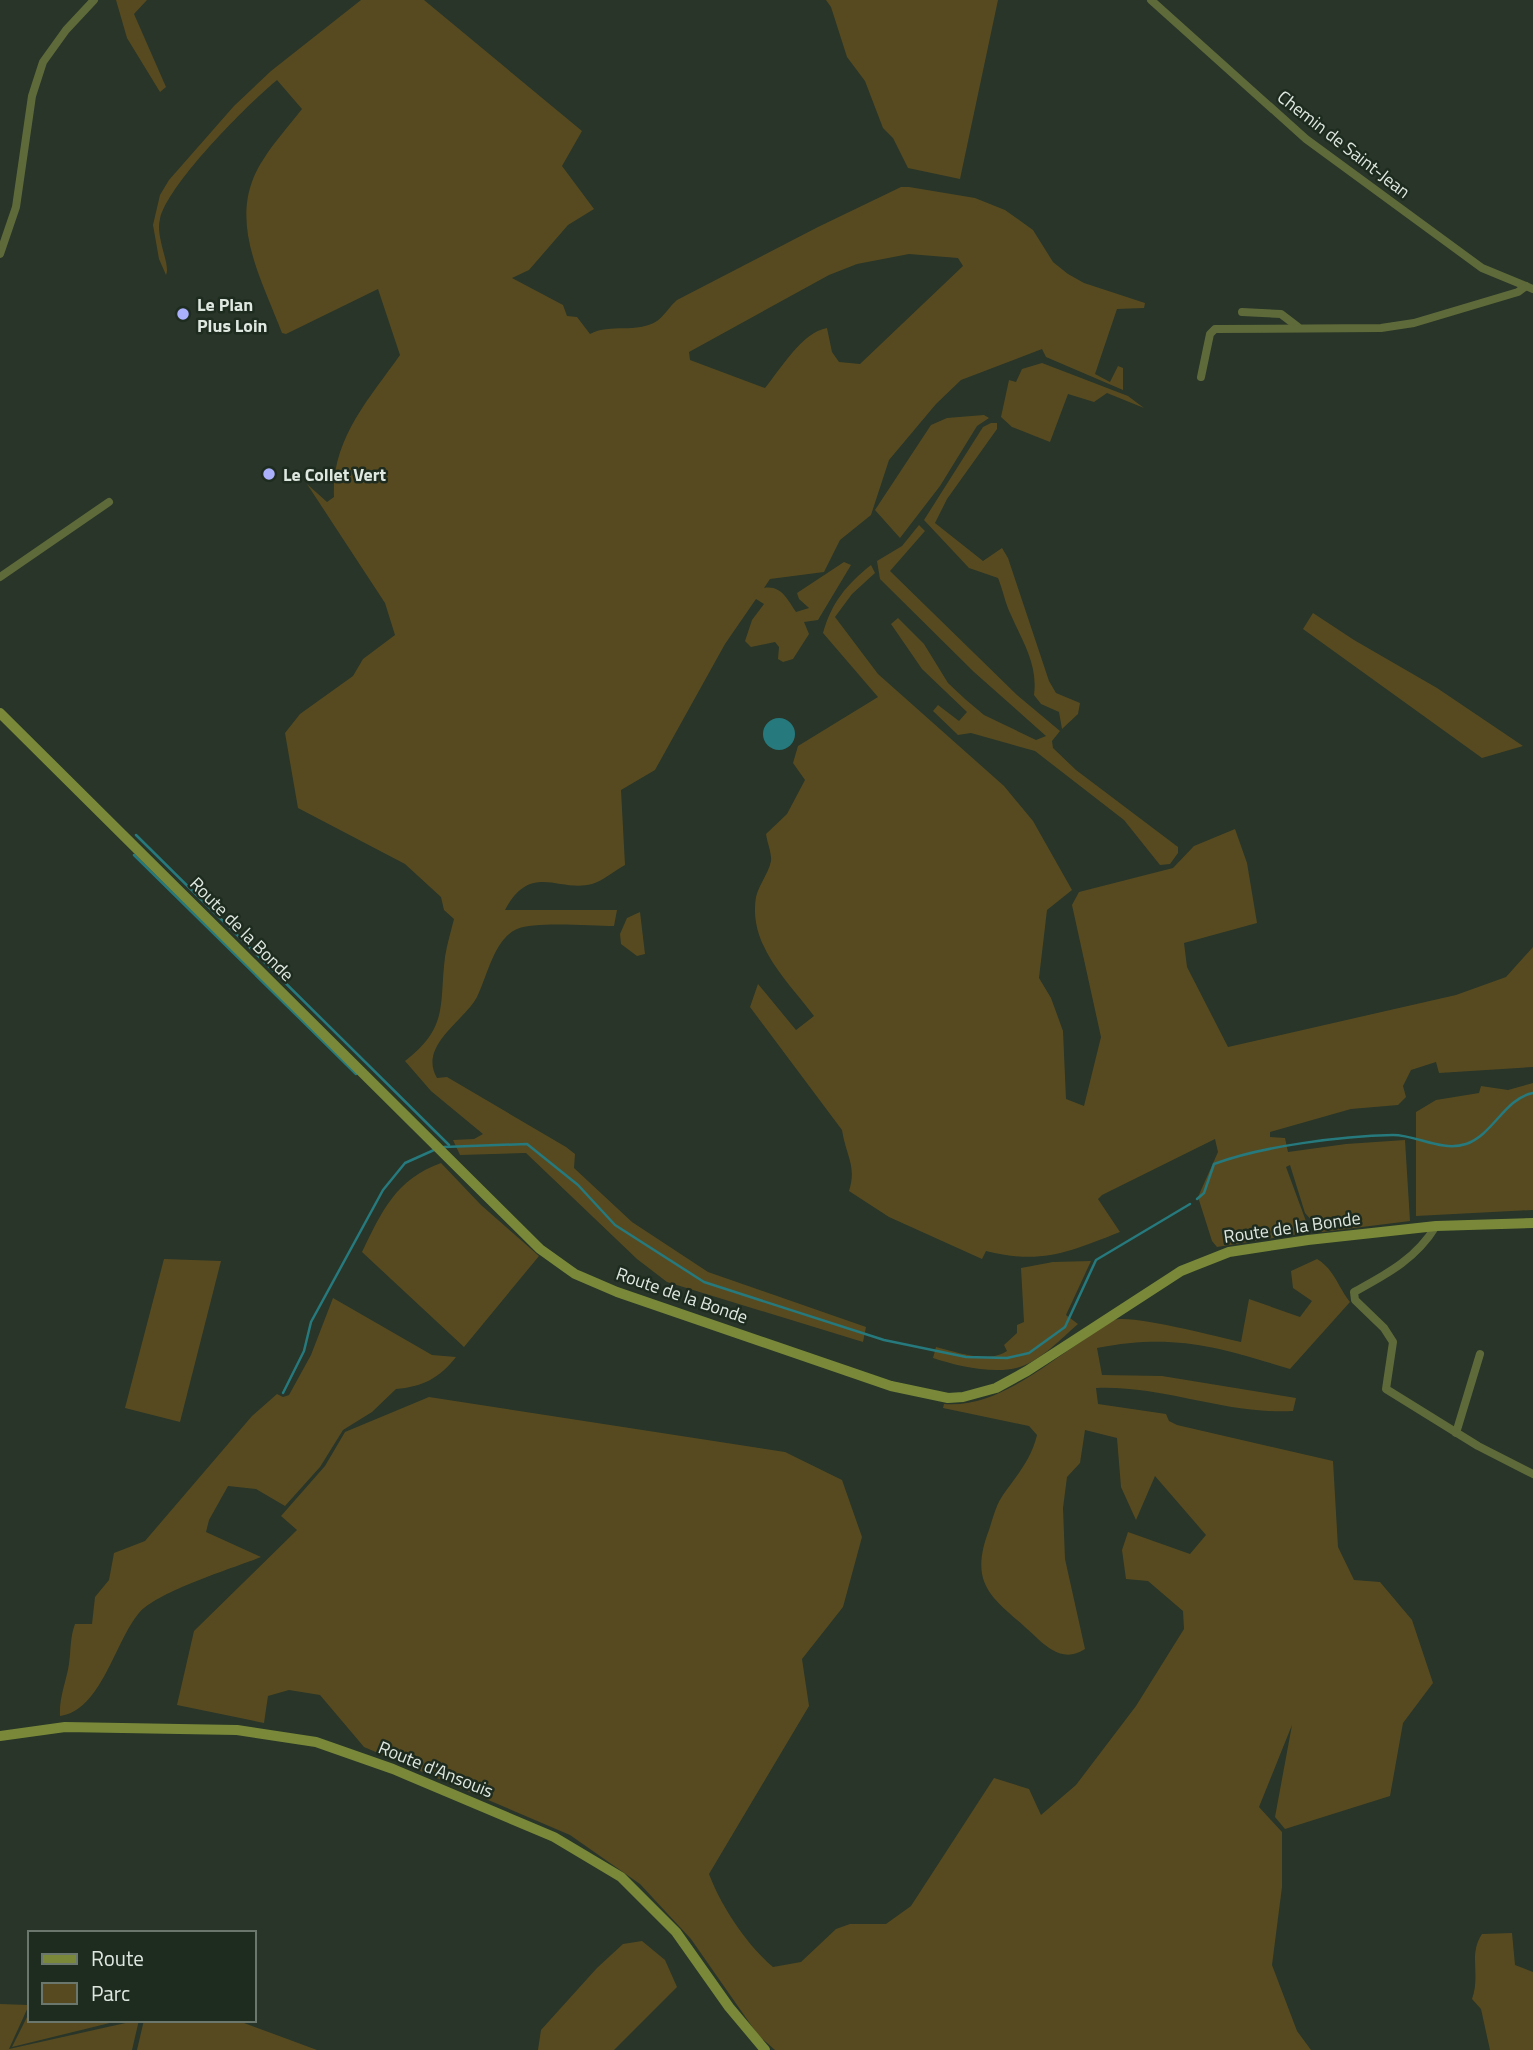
<svg xmlns="http://www.w3.org/2000/svg" width="1533" height="2050" viewBox="0 0 1533 2050" font-family="'Titillium Web',sans-serif">
	<style>
		.green { fill: #574a20; fill-rule: evenodd }
		.water { fill: #26797d }
		.lines { fill: none; stroke-linecap: round; stroke-linejoin: round }
		.stream { stroke: #26797d; stroke-width: 2.5 }
		.street { stroke: #5f6a3a; stroke-width: 8 }
		.secondary { stroke: #798939; stroke-width: 10 }
		.poi-dot { fill: #aab0fb; stroke: #1e2b1f; stroke-width: 2.5 }
		.labels { text-anchor: middle; dominant-baseline: central; stroke-width: 5; stroke-linejoin: round; paint-order: stroke }
		.street-label { font-size: 18px; fill: #dfe8e0; stroke: #1e2b1f }
		.poi-label { font-size: 18px; font-weight: bold; fill: #dfe8e0; stroke: #1e2b1f; text-anchor: start }
	</style>
	<rect width="100%" height="100%" fill="#283528"/>
	<g class="green">
		<path d="M116,0H147L134,14L166,87L160,92L127,38Z"/>
		<path d="M361,0H424L582,131L562,166L594,209L568,225L529,270L512,278L563,305L567,316L577,317L590,334C610,323 637,334 657,321C664,316 670,306 677,300L818,227L901,187H909L975,198L1005,210L1033,230L1053,262L1068,274L1084,283L1145,303L1144,308L1117,309L1095,374L1110,382L1118,366L1123,368V390L1046,357L1042,349L961,380L936,404L889,460L871,515L840,540L824,572L770,579L764,588C781,585 787,599 796,612L809,608L799,599L797,593L844,562L851,565L818,620L804,622L809,634L793,659L783,662L778,659L779,647L775,642L751,647L745,641L752,620L764,604L756,599L725,644L655,770L621,790L625,865C615,870 603,881 592,884C559,893 531,861 505,910H617L614,926C592,926 535,921 517,929C494,939 487,977 477,997C464,1021 418,1046 437,1078L447,1077L566,1147L575,1154L574,1168L632,1222L708,1272L866,1327L863,1342L667,1282L637,1259L526,1153L460,1155L453,1140L474,1139L483,1134L431,1091L405,1061C449,1027 439,1005 445,957C447,944 451,931 454,919L444,910L441,897L405,864L298,808L285,733L300,714L353,676L363,659L395,635L385,603L307,484L327,502L334,497C331,440 369,399 400,355L378,289L286,334L282,333C261,277 225,217 263,160C274,142 289,126 302,109L277,80C248,104 168,184 160,219C155,237 171,265 166,275L159,259L153,225L160,195L169,180L234,106L271,71ZM909,254L958,258L963,266L860,364L839,362L832,352L827,328C802,332 780,370 765,388L690,360L689,352L829,275L857,264Z"/>
		<path d="M826,0H998L960,179L908,168L893,138L883,128L865,81L847,57L831,7Z"/>
		<path d="M1042,363L1128,396L1144,408L1107,393L1094,402L1068,394L1050,442L1012,427L1001,417L1009,380L1016,382L1022,369Z"/>
		<path d="M984,415L989,418L977,426L940,486L900,538L875,510L931,425L947,418Z"/>
		<path d="M991,423H997V429L947,499L935,523L983,561L1002,548L1008,558L1049,681L1056,693L1080,703L1078,714L1062,729L1059,712L1041,704L1034,695C1038,664 1023,643 1011,615C1005,603 1003,590 998,578L969,568L924,520L983,427Z"/>
		<path d="M919,525L925,531L890,571L1017,695L1060,731L1052,741L1053,748L1076,770L1178,847V853L1170,864L1160,865L1124,820L1035,751L971,733L958,735L933,711L938,705L959,721L967,712L922,669L891,624L898,618L924,644L948,683L965,699L984,715L1036,740L1046,736L974,672L880,579L877,561L902,546Z"/>
		<path d="M871,565L875,573L852,594L835,617L878,674L1004,786L1033,821L1072,890L1047,910L1039,978L1051,998L1063,1031L1066,1099L1084,1106L1101,1037L1072,905L1079,892L1173,868L1194,846L1235,829L1247,863L1257,923L1184,943L1187,967L1228,1047L1456,995L1506,977L1533,947V1067L1439,1073L1436,1062L1411,1070L1403,1086L1406,1097L1398,1105L1351,1109L1270,1132V1137L1285,1138L1288,1152L1346,1144L1405,1140L1410,1221L1322,1232L1305,1213L1290,1165L1286,1167L1310,1232L1217,1247L1212,1241L1198,1197L1218,1152L1215,1139L1102,1195L1098,1199L1120,1232C1069,1252 1041,1265 986,1251L982,1259L889,1217L849,1191C857,1166 846,1156 842,1130L750,1007L758,984L796,1030L814,1016C787,980 748,945 756,897C759,884 769,873 771,861C772,854 767,842 766,834L787,814L805,780L793,763L798,746L878,697L823,633C831,603 847,584 871,565Z"/>
		<path d="M1313,613L1354,640L1437,688L1523,746L1482,758L1303,629Z"/>
		<path d="M640,912L645,954L637,956L621,944L620,934L627,918Z"/>
		<path d="M1533,1083V1210L1416,1216V1112L1436,1100L1479,1093L1481,1086L1508,1090Z"/>
		<path d="M441,1163L481,1205L539,1256L464,1347L362,1252C382,1211 396,1179 441,1163Z"/>
		<path d="M164,1259L221,1261L180,1422L125,1408Z"/>
		<path d="M1317,1259C1334,1269 1338,1287 1350,1302L1290,1369C1218,1347 1174,1333 1097,1348L1102,1375L1162,1376L1296,1398L1293,1411C1227,1415 1162,1385 1096,1388L1098,1404L1166,1414L1169,1421L1177,1425L1333,1461L1338,1547L1354,1580L1380,1582L1412,1620L1433,1683L1403,1723L1390,1796L1285,1829L1275,1817L1292,1725L1259,1807L1282,1832V1887L1272,1965L1297,2031L1311,2050H775L758,2035L691,1939L640,1884L570,1835L364,1747L320,1695L289,1690L268,1696L264,1723L177,1705L194,1631L297,1530L281,1516L325,1466L345,1432L429,1397L785,1452L842,1480L862,1537L843,1607L802,1659L809,1706L709,1874C721,1906 747,1945 773,1967L801,1962L836,1929L850,1924H886L911,1906L994,1778L1029,1789L1041,1815L1076,1785L1136,1706L1184,1629L1183,1611L1148,1581L1126,1579L1122,1550L1128,1532L1190,1554L1206,1535L1155,1476L1136,1520L1121,1487L1117,1438L1085,1430L1080,1463L1067,1477L1063,1508L1065,1559L1085,1649C1067,1661 1052,1652 1038,1639C998,1600 966,1590 989,1530C993,1518 996,1505 1003,1495C1017,1475 1031,1460 1037,1435L1029,1426L943,1408L944,1404C995,1408 1041,1368 1082,1341C1092,1335 1103,1324 1114,1320C1131,1314 1218,1337 1241,1342L1249,1299L1300,1317L1312,1301L1293,1288L1291,1271Z"/>
		<path d="M1091,1261L1066,1315L1078,1324C1062,1338 1041,1360 1020,1367C995,1375 957,1366 933,1358L936,1347C957,1352 987,1364 1007,1351L1004,1345L1017,1333V1325L1024,1322L1021,1268L1053,1262Z"/>
		<path d="M333,1298L432,1355L456,1357C440,1378 422,1387 396,1389L372,1412L343,1430L320,1467L285,1506L256,1489L228,1486L209,1520L206,1532L261,1557C233,1568 156,1592 139,1613C115,1641 101,1711 60,1716C59,1697 66,1683 69,1664C71,1650 70,1637 75,1624H92L95,1597L109,1580L114,1553L145,1541L252,1416L277,1394L283,1397L289,1395L311,1355Z"/>
		<path d="M1512,1933L1515,1965L1533,1972V2050H1490L1481,2009L1472,1999C1481,1974 1468,1955 1482,1934Z"/>
		<path d="M642,1941L665,1960L677,1987L614,2050H538L541,2030L597,1968L623,1944Z"/>
		<path d="M0,2004L29,2005L9,2049L139,2020L132,2050H0Z"/>
		<path d="M30,2011V2020H122L12,2047Z"/>
		<path d="M144,2020H236L317,2050H137Z"/>
	</g>
	<circle class="water" cx="779" cy="734" r="16"/>
	<g class="lines">
		<g class="stream">
			<path d="M136,835L449,1145"/>
			<path d="M134,855L356,1074"/>
			<path d="M444,1147L527,1144L578,1185L615,1225L704,1282L884,1340L966,1357L1007,1358L1029,1353L1065,1327L1096,1260L1190,1204"/>
			<path d="M1197,1199L1204,1193L1214,1164C1262,1146 1342,1136 1393,1135C1417,1135 1441,1152 1466,1144C1493,1135 1505,1098 1533,1093"/>
			<path d="M283,1393L304,1351L311,1322L383,1190L405,1163L434,1150"/>
		</g>
		<g class="street">
			<path d="M1151,0L1306,139L1482,268L1533,289"/>
			<path d="M0,254L16,207L32,96L43,62L66,30L94,0"/>
			<path d="M1242,312L1281,314L1298,327"/>
			<path d="M1201,377L1210,334L1215,329L1381,328L1414,323L1518,292L1526,286"/>
			<path d="M0,577L109,502"/>
			<path d="M1436,1226C1416,1259 1387,1274 1354,1292L1355,1300L1384,1328L1393,1342L1386,1389L1478,1446L1533,1474"/>
			<path d="M1456,1433L1480,1354"/>
		</g>
		<g class="secondary">
			<path d="M0,713L540,1249L575,1274L617,1292L891,1386L948,1398L963,1397L996,1388L1027,1371L1181,1271L1229,1252L1308,1240L1436,1226L1533,1223"/>
			<path d="M0,1736L65,1727L237,1730L316,1742L393,1769L554,1837L621,1877L676,1932L729,2007L765,2050"/>
		</g>
	</g>
	<g class="poi-dot">
		<circle cx="183" cy="314" r="7"/>
		<circle cx="269" cy="474" r="7"/>
	</g>
	<g class="labels">
		<g class="street-label">
			<text transform="translate(1344 144) rotate(38)">Chemin de Saint-Jean</text>
			<text transform="translate(242 929) rotate(45)">Route de la Bonde</text>
			<text transform="translate(1292 1227) rotate(-8)">Route de la Bonde</text>
			<text transform="translate(682 1295) rotate(19)">Route de la Bonde</text>
			<text transform="translate(436 1769) rotate(22)">Route d'Ansouis</text>
		</g>
		<g class="poi-label">
			<text x="197" y="304">Le Plan<tspan x="197" dy="21">Plus Loin</tspan></text>
			<text x="283" y="474">Le Collet Vert</text>
		</g>
	</g>
	<rect x="28" y="1931" width="228" height="91" fill="#1e2b1f" stroke="#6b776c" stroke-width="2"/>
	<rect x="42" y="1954" width="35" height="10" fill="#798939" stroke="#6b776c" stroke-width="2"/>
	<text x="91" y="1966" font-size="21" fill="#dfe8e0">Route</text>
	<rect x="42" y="1983" width="35" height="21" fill="#574a20" stroke="#6b776c" stroke-width="2"/>
	<text x="91" y="2001" font-size="21" fill="#dfe8e0">Parc</text>
</svg>
